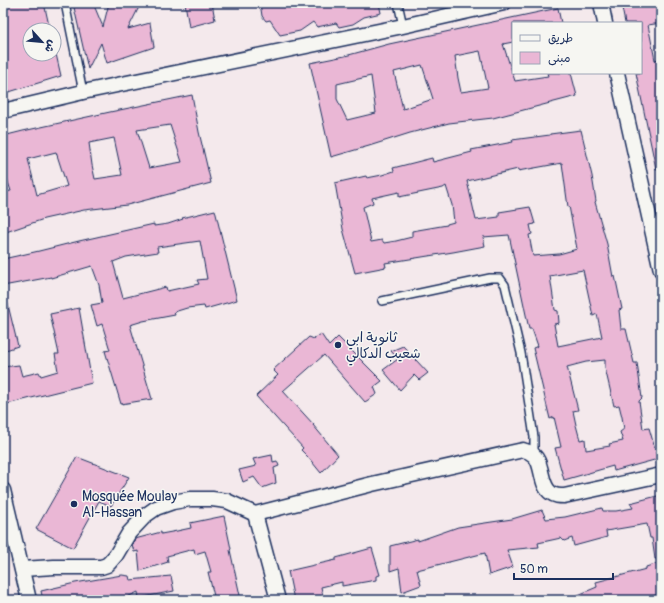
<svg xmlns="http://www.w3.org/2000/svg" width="664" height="603" viewBox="0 0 664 603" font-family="Pangolin,'Playpen Sans Arabic',sans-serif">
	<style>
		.building { fill: #eab7d5; stroke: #1b2f5e; fill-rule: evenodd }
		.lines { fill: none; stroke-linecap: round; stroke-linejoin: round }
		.service-casing { stroke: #1b2f5e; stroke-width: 10 }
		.minor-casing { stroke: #1b2f5e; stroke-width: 17 }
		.service { stroke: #f6f6f2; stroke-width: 7 }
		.minor { stroke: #f6f6f2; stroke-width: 14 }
		.poi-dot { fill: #1b2f5e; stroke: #f6f6f2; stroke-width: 1.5 }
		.labels { text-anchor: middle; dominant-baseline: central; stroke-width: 3; stroke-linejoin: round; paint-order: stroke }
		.poi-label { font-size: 14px; fill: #1b2f5e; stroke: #f6f6f2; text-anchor: start }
	</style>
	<rect width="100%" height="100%" fill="#f4e9ec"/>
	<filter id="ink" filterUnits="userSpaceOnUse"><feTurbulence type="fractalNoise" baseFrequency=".025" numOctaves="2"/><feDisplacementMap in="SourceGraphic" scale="8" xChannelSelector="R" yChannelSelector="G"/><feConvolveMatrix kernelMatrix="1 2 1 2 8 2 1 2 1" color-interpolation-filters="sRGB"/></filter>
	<g filter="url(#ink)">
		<g class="building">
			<path d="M3,3H44L50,30H30V54H56L61,76L9,92L3,64Z"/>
			<path d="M73,3H93L103,27L109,3H141L128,29L150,23L154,47L107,63L101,43L88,69Z"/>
			<path d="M185,3H212L215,20L189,27Z"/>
			<path d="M260,3H379L381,13L364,17L353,24L339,27L336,23L317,27L313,22L300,31L280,35L270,20L266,21L262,16Z"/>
			<path d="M644,3H661V23L648,25L655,60L661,58V168L656,169L636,73H641V23H625L622,8Z"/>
			<path d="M558,8L561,23H513V42L503,44L515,81L548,76L547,73H571L577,96L493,118L449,123L410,133L369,146L331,157L310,63L345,56L389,44ZM480,51L488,88L461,92L458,78L455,56ZM422,65L433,99L403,109L394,72ZM371,76L376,113L347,120L337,99V84Z"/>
			<path d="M192,95L199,132L211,183L127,205L84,210L44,219L3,233V192L11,191L8,182L5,163H3V136L23,131L110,112ZM170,125L182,162L149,168L137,130ZM114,138L122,175L95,179L92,165L89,143ZM56,152L67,186L37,195L28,159Z"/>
			<path d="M581,130L592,176L596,201L595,202L607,244L613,277L615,276L622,309L619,310L621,329H626L634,363H637L642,398L639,401L643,429L649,428L658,459L614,471L613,466L564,480L555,448L561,447L554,417L550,419L533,348L538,346L532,329H529L509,235L483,237L485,246L453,252L385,263L386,267L355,273L343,229L335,183L366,176L367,178L382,175L394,171L393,168L432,158L433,162L472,152L471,150L513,142L512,140L550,135V134ZM562,163L568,207L569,206L577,249L559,254L533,256L529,235L532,234L530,225L535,224L530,207L499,212V217L476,220L467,181L518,169V171ZM446,186L452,205L454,222L447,224V225L412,231V237L396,241L384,243L382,240L371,242L363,207L373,203L372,198L399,192V197L443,188ZM583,270L593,316L597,314L602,337L558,346L554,324L559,323L558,311L555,310L550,276ZM605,360V368L614,406L619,405L622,417L624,429L620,432L623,441L609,444L610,446L586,450L585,439L580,440L576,425L573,411L578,410L567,367L586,362Z"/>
			<path d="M215,210L237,300L205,309L204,306L187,308L174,312L175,315L143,321L130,325L152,399L121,404L105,351L110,350L102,324L97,326L91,305L102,303L99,285L92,266L51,278V277L3,286V259L39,251L79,241L154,224V226L168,224L183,219L182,218ZM200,241L207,279L197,280L199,284L167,291L166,287L123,298L113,262L126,257L158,252L157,247Z"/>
			<path d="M7,301L18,346L3,351V302Z"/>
			<path d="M79,308L92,383L3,405V367L19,365L22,376L39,372L41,376L58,371L55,354H59L50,314Z"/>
			<path d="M321,334L329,346L338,337L382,381L374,387L377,394L365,402L324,355L283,391L314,425H313L338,455L321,473L308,457L301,450L303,448L256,396L278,375L273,370L309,337L314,339Z"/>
			<path d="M403,346L428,373L419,380L414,375L400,390L383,370L398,359L391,351Z"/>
			<path d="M272,455L273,462L277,461L279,466L274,468L276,483L262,488L254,477L243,482L239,470L256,466L253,459Z"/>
			<path d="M77,457L129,477L111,506L99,501L73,548L36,529Z"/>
			<path d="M661,495V558L655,559L652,538H650L647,524L606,531L607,537L574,546L572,538L564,541L561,538L538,543L539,547L507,550L513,567L489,575L485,553L417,570L421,585L402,592L399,568L390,571V546L418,539V541L458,527L512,519L542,510L546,519L565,517L602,508L603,511H616L633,508L630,503Z"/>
			<path d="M224,516L231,549L230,550L241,600H215L208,572H211L205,551L195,554L194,549L167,556L168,562L140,571L138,551L134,552L132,544L135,539L161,532V534L177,531L191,528L190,523Z"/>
			<path d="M372,548L380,575L376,576V580L342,586V582L321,587L323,596L319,598V600H294L288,571L336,560V558Z"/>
			<path d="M661,562V594L640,600H566L597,587L596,582L646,569V567Z"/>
			<path d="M122,575L129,576L130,580L171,576L174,591L139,598L138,592L121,600H43L41,591L75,583Z"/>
		</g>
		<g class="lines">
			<g class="service-casing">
				<g id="service">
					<path d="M65,3L83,92"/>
					<path d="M398,3L403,26"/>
					<path d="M382,301L490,278H500L505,285L521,353L534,437V455"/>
				</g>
			</g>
			<g class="minor-casing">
				<g id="minor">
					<path d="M601,3L605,23"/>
					<path d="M617,73L661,270"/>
					<path d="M3,111L83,92L403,26L504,3"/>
					<path d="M3,490L29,600"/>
					<path d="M255,514L278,600"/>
					<path d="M22,569L54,567H101L107,565L110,562L116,555L129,533L146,515L156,508L173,502L190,499H212L227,501L255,514L372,484L523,450C525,451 527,451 529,452C545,459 538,484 551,493C555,496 559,496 564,496L661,475"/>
				</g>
			</g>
			<use href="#service" class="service"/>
			<use href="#minor" class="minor"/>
		</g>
	</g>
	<g class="poi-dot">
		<circle cx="338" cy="345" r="4"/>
		<circle cx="74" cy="504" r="4"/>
	</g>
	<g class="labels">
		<g class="poi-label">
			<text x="346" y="337">ثانوية ابي<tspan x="346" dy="16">شعيب الدكالي</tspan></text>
			<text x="82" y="496">Mosquée Moulay<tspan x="82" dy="16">Al-Hassan</tspan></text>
		</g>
	</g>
	<rect width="664" height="603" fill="none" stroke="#f6f6f2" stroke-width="16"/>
	<rect x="8" y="8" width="648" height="587" fill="none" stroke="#1b2f5e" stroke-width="1.5" filter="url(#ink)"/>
	<rect x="512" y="22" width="130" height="52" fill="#f6f6f2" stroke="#9ea6b7"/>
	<rect x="520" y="35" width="20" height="6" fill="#f6f6f2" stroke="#9ea6b7"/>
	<text x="548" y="42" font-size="12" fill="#1b2f5e">طريق</text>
	<rect x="520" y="52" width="20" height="12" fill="#eab7d5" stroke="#9ea6b7"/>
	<text x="548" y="62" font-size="12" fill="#1b2f5e">مبنى</text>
	<g transform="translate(42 42) rotate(117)"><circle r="19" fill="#f6f6f2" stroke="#9ea6b7"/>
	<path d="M0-3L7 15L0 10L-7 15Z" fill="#1b2f5e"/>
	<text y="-6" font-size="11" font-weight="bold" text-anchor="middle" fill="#1b2f5e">ش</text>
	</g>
	<path d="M514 573v6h99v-6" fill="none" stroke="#1b2f5e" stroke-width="2"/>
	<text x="520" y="573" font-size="12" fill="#1b2f5e" stroke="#f6f6f2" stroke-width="3" paint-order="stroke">50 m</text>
</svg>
